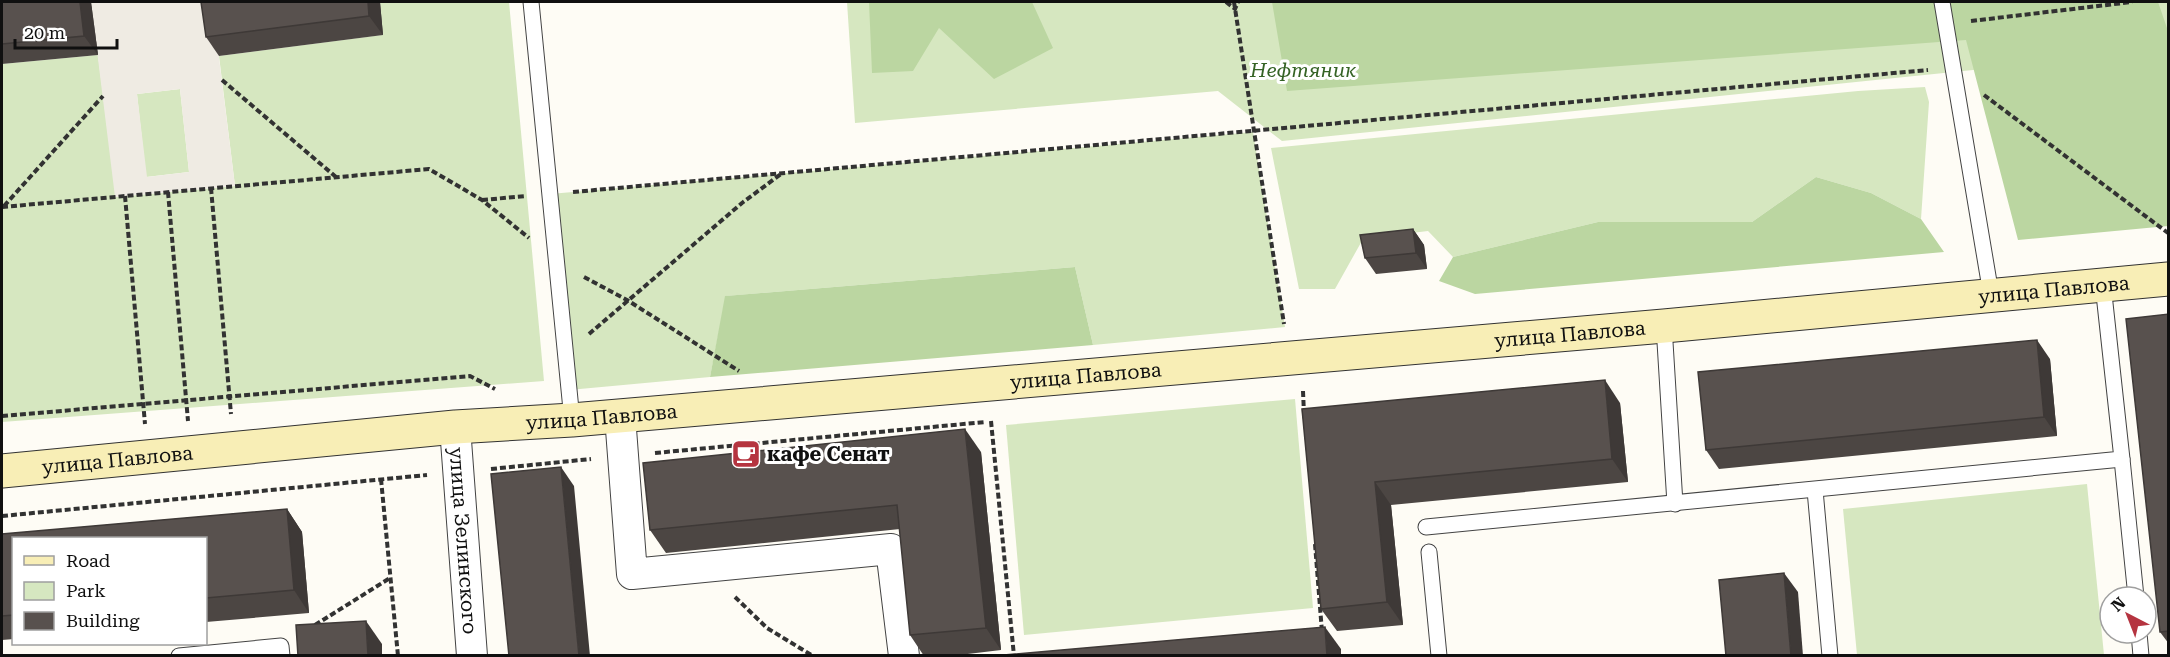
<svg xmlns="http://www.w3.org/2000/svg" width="2170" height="657" viewBox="0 0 2170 657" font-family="'Roboto Serif',serif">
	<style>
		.green { fill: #d6e7c0 }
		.forest { fill: #bbd6a1 }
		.plaza { fill: #efebe3; fill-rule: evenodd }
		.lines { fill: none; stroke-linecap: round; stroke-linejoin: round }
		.lane-casing { stroke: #434343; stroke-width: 17 }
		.street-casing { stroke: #434343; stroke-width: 32 }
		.secondary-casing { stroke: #323232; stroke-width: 35 }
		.path { stroke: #323232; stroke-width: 4; stroke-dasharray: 6 3; stroke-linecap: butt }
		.lane { stroke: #fff; stroke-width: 15 }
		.street { stroke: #fff; stroke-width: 30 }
		.secondary { stroke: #f8eeb6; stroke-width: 33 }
		.wall { fill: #4c4643 }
		.shaded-wall { fill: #3e3937 }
		.building { fill: #58514e; stroke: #3e3937; stroke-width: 1.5 }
		.labels { text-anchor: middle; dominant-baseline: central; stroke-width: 6; stroke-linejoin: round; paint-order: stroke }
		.park-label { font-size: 20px; font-style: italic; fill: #356325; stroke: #fff }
		.street-label { font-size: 20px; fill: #101010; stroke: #fff }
		.poi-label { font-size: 20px; font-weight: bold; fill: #101010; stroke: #fff; text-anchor: start }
	</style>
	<rect width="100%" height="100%" fill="#fefcf5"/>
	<g class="green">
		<path d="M380,2H509L544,381L2,422V64L98,55L116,197L235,186L219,56L382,35Z"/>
		<path d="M847,2H2168V50L1282,141L1218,91L855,123Z"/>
		<path d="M1925,87L1929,102L1921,219L1871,193L1816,177L1752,222H1598L1453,257L1428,231L1363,239L1335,289H1299L1271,148L1858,91Z"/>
		<path d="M180,89L189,172L146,177L137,94Z"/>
		<path d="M1253,132L1285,327L1093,345L1075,267L726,296L710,377L569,390L550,194Z"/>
		<path d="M1295,399L1313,608L1024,635L1006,425Z"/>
		<path d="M2087,484L2104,655H1857L1843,509Z"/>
	</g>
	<g class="forest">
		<path d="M869,2H1032L1053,48L994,79L939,28L913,71L872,73Z"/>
		<path d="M1272,2H2158L2168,31V226L2018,240L1966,40L1287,91Z"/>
		<path d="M1816,177L1871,193L1921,219L1944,252L1475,294L1439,281L1453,257L1598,222H1752Z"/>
		<path d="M1075,267L1093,345L710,377L725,296Z"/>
	</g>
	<path class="plaza" d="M91,2H212L235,186L115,197ZM180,89L189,172L147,177L137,94Z"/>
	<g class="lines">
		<g class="lane-casing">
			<g id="lane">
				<path d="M531,2L572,420"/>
				<path d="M1942,2L1991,294"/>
				<path d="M1664,326L1675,504"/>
				<path d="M2122,459L2136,597"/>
				<path d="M1815,490L1830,656"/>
				<path d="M1426,527L2122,459L2103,285"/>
				<path d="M1429,552L1439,656"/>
				<path d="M2139,633L2141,656"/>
				<path d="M179,656L281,646L282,656"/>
			</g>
		</g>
		<g class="street-casing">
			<g id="street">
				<path d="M620,416L632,574L891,549L904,656"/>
				<path id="s1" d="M455,427L472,656"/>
			</g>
		</g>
		<g class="secondary-casing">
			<g id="secondary">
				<path id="s2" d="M2,471L455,427L572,420L1664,326L2168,279"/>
			</g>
		</g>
		<g class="path">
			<path d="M1226,2L1235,9L1238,2"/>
			<path d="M1234,2L1284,324"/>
			<path d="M2167,2H2168"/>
			<path d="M1971,21L2132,2"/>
			<path d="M222,80L336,177"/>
			<path d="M1984,95L2168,233"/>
			<path d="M211,188L231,414"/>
			<path d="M168,192L188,421"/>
			<path d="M573,192L1928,70"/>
			<path d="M125,196L145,424"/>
			<path d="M482,200L526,196"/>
			<path d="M4,206L103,96"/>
			<path d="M2,207L429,169L482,200L529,238"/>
			<path d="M584,277L627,300L739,371"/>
			<path d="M589,334L742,203L781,174"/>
			<path d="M1303,391L1304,414"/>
			<path d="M2,416L470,376L495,389"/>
			<path d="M991,421L1014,656"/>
			<path d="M655,453L985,422"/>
			<path d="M491,469L591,459"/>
			<path d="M381,479L398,656"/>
			<path d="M2,516L427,475"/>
			<path d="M1315,544L1322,632"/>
			<path d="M735,597L767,628L813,656"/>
			<path d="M315,625L390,578"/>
		</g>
		<use href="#lane" class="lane"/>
		<use href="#street" class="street"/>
		<use href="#secondary" class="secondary"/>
	</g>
	<g class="wall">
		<path d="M2,2H91L98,55L2,64Z"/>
		<path d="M201,2H380L383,35L219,56L206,37Z"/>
		<path d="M1413,229L1424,245L1427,269L1376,274L1365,258Z"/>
		<path d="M2169,314V644L2160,632Z"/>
		<path d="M2050,359L2057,436L1719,469L1706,450Z"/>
		<path d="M1620,403L1628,482L1391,505L1403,625L1337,631L1321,609L1302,409Z"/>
		<path d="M981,452L1001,650L951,656H924L910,635L900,529L666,553L650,530Z"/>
		<path d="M287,509L302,532L309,613L206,622V538H14V639L2,640V534Z"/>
	</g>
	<g class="shaded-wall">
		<path d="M80,2H91L98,55L84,36Z"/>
		<path d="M368,2H380L383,35L369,16Z"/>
		<path d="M1413,229L1424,245L1427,269L1416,253Z"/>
		<path d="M2037,340L2050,359L2057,436L2044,417Z"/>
		<path d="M1605,380L1620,403L1628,482L1612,459Z"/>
		<path d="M965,429L981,452L1001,650L986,628Z"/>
		<path d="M561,467L574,486L590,656H579Z"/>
		<path d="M1375,482L1391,505L1403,625L1387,602Z"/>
		<path d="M287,509L302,532L309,613L294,590Z"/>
		<path d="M1784,573L1798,592L1803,656H1791Z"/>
		<path d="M366,621L382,644V656H368Z"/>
		<path d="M1325,627L1341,649V656H1327Z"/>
	</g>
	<g class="building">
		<path d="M2,2H80L84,36L2,44Z"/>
		<path d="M201,2H368L369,16L206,37Z"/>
		<path d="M1413,229L1416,253L1365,258L1360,235Z"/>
		<path d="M2169,314V631L2160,632L2126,319Z"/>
		<path d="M2037,340L2044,417L1706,450L1698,372Z"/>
		<path d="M1605,380L1612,459L1375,482L1387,602L1321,609L1302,409Z"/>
		<path d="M965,429L986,628L910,635L897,505L650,530L643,463Z"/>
		<path d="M561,467L579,656H509L491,474Z"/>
		<path d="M287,509L294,590L206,598V538H14V615L2,616V534Z"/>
		<path d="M1784,573L1791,656H1726L1719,580Z"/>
		<path d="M366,621L368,656H298L296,625Z"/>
		<path d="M1325,627L1327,656H992Z"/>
	</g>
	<defs>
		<g id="cafe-square" transform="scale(1.5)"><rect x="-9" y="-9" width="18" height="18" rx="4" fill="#b53440" stroke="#fff"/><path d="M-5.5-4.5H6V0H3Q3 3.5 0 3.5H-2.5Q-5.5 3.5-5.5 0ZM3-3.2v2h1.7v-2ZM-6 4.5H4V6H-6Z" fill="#fff"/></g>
	</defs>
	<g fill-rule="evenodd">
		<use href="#cafe-square" x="746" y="454"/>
	</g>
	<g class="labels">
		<g class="park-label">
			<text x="1303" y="70">Нефтяник</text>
		</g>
		<g class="street-label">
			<text stroke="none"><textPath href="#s2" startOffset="2060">улица Павлова</textPath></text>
			<text stroke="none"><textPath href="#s2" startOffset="1574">улица Павлова</textPath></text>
			<text stroke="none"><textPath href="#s2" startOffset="1088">улица Павлова</textPath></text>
			<text stroke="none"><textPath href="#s2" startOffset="602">улица Павлова</textPath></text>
			<text stroke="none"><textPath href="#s2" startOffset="116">улица Павлова</textPath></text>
			<text stroke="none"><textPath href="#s1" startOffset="114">улица Зелинского</textPath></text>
		</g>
		<g class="poi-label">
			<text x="767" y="454">кафе Сенат</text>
		</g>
	</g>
	<rect width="2170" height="657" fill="none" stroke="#101010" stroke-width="6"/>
	<rect x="12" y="537" width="195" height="108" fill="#ffffff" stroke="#9f9f9f" stroke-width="1.5"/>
	<rect x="24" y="556" width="30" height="9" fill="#f8eeb6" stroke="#9f9f9f" stroke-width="1.5"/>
	<text x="66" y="567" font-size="18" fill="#101010">Road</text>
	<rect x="24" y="582" width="30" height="18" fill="#d6e7c0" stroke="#9f9f9f" stroke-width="1.5"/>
	<text x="66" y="597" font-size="18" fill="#101010">Park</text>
	<rect x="24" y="612" width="30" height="18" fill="#58514e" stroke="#9f9f9f" stroke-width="1.5"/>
	<text x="66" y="627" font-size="18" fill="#101010">Building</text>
	<g transform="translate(2128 615) rotate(318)"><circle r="28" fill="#ffffff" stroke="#9f9f9f" stroke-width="1.5"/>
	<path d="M0-4.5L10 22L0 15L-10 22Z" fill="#b53440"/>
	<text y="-9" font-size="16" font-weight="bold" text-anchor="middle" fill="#101010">N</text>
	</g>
	<path d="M15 39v9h102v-9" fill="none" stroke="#101010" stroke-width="3"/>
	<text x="24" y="39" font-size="18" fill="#101010" stroke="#ffffff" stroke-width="4.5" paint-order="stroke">20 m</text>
</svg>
